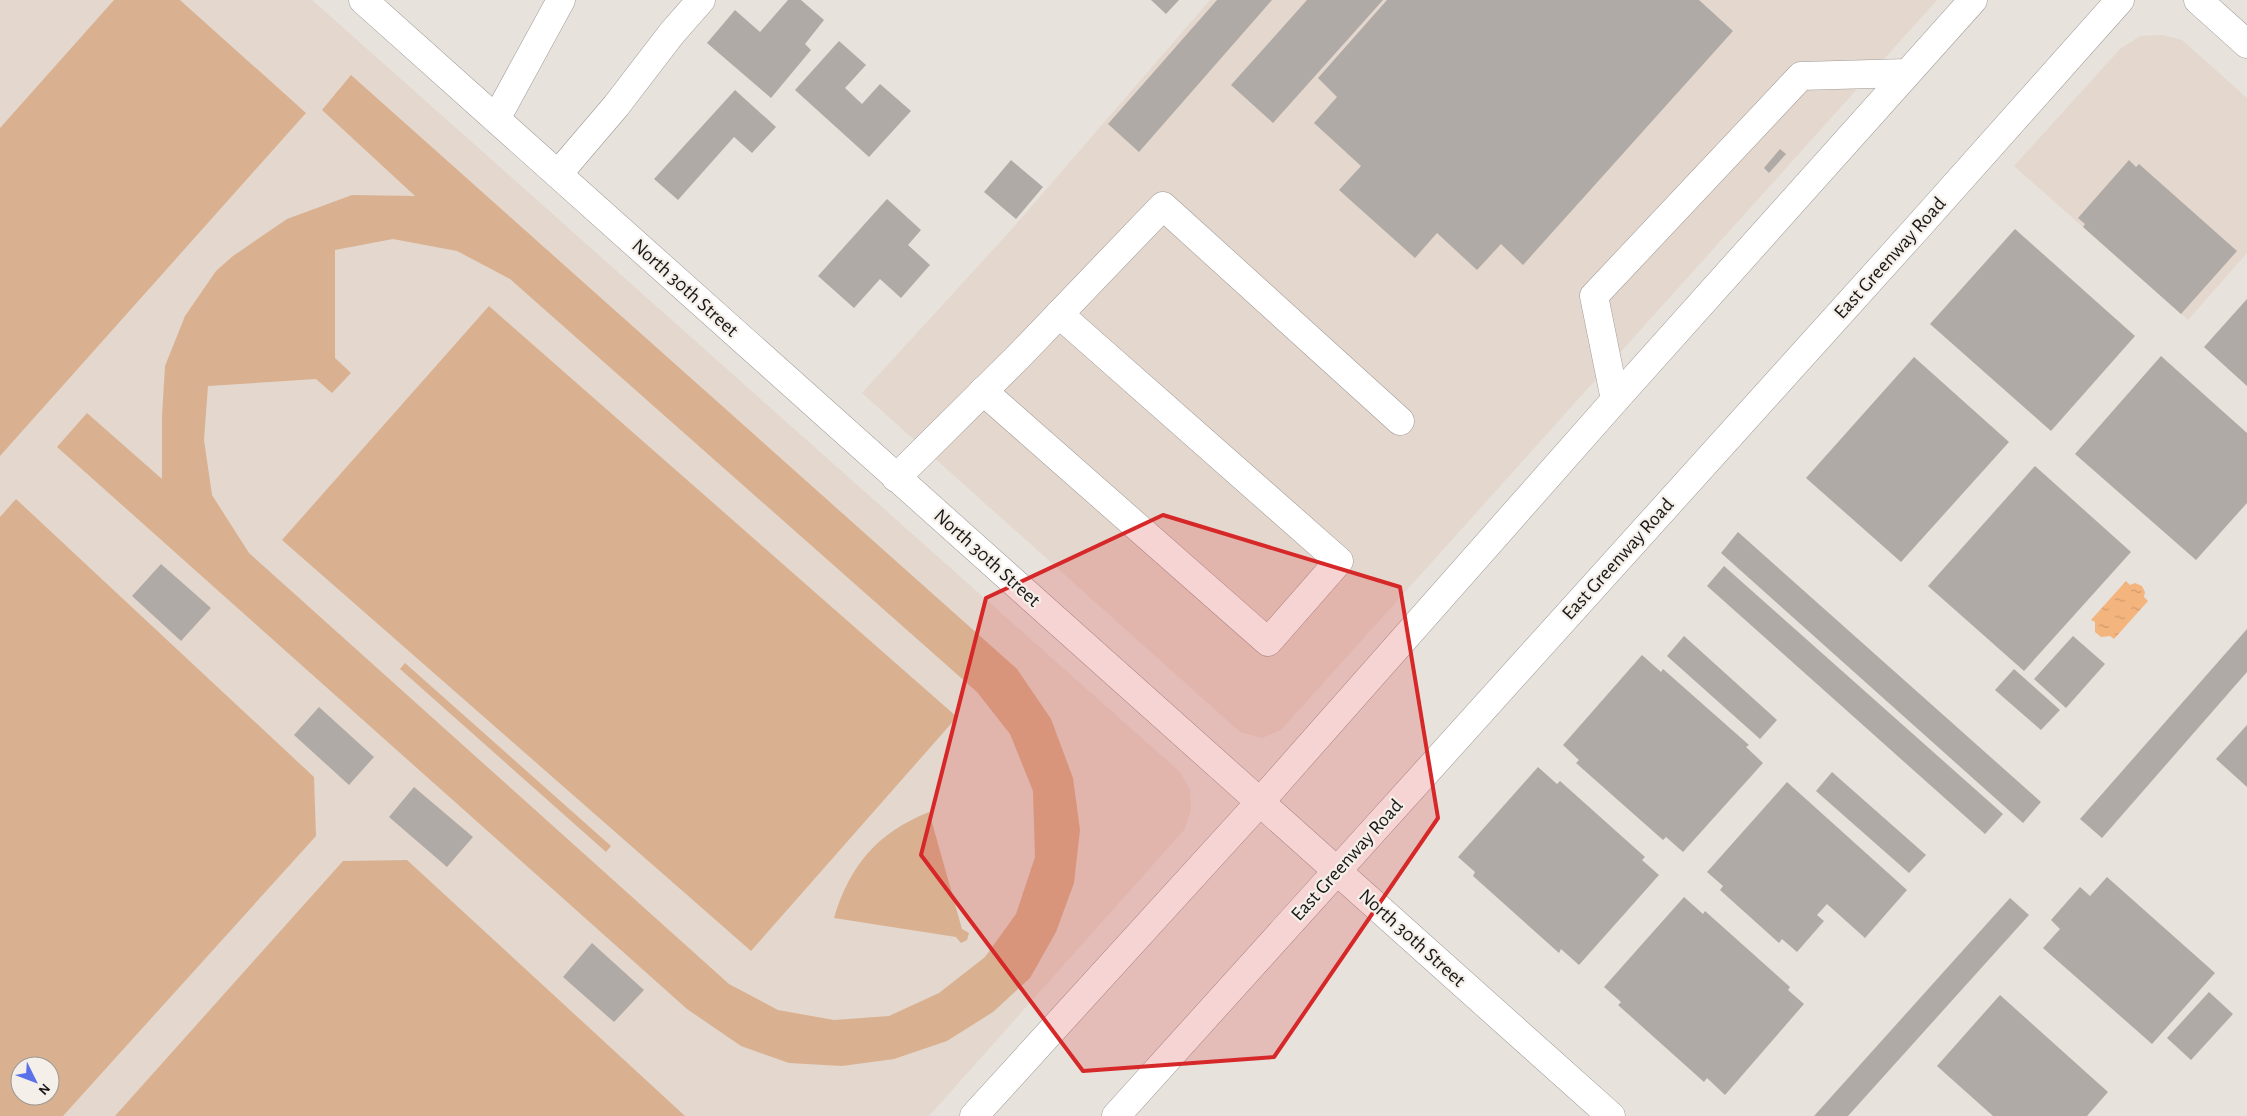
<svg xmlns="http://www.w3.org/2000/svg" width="2247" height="1116" viewBox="0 0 2247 1116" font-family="'Alegreya Sans',sans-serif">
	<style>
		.built { fill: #e4d7cd; fill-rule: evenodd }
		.grass { fill: #d9b191; fill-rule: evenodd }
		.water { fill: url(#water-ripples) }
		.building { fill: #b0aaa6 }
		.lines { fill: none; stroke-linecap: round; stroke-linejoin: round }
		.minor-casing { stroke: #9f9995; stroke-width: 29 }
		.major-casing { stroke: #9f9995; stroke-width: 29 }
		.minor { stroke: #fff; stroke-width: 28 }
		.major { stroke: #fff; stroke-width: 28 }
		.marked { fill: #d62828; fill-opacity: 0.2; stroke: #d62828; stroke-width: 4; stroke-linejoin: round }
		.labels { text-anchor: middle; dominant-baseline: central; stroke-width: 4.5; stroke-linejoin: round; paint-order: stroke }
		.street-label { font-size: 20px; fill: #1a1816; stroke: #f5efea }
	</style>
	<defs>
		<pattern id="water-ripples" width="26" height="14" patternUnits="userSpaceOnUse" patternTransform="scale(1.25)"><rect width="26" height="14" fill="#f4b47d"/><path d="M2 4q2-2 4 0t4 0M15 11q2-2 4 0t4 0" fill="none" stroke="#d19a6b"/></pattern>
	</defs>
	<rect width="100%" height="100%" fill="#e8e2dd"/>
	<g class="built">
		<path d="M0,0H312L1180,772L1190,790L1191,810L1184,830L929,1116H0ZM20,1066H50V1096H20Z"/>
		<path d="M1210,0H1937L1281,730L1262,738L1240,732L862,393L1011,230Z"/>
		<path d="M2162,35L2182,40L2247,98V253L2188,320L2014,166L2120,49L2140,36Z"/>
	</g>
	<g class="grass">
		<path d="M114,0H180L306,113L0,456V128Z"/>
		<path d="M351,75L1017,669L1051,719L1073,778L1080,830L1074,883L1056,932L1030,978L993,1012L947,1041L894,1059L842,1066L789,1063L741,1046L687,1009L57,447L87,413L162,479V416L165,366L185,316L216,271L233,256L287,219L352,195L415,196L322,110ZM393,239L457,251L510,279L977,692L1010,734L1033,791L1035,857L1016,914L985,957L939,993L889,1016L834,1020L778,1010L729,984L249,553L212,495L204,440L208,386L316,379L332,393L351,373L335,358V250Z"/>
		<path d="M489,306L957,717L751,951L282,540Z"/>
		<path d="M16,499L314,777L316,836L63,1116H0V517ZM20,1066H50V1096H20Z"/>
		<path d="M405,663L611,846L606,852L400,669Z"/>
		<path d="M929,812L962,929L969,933L967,940L961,943L956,937L834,918C850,865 877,833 929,812Z"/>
		<path d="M407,860L685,1116H115L343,861Z"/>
	</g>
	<path class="water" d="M2126,581L2130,585L2135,583L2142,586L2145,592L2144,597L2148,601L2114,639L2110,636L2101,637L2095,632V622L2091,620Z"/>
	<g class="building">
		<path d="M788,0H801L824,20L805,44L811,50L771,98L707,43L735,10L760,32Z"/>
		<path d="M1151,0H1179L1166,14Z"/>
		<path d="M1217,0H1272L1139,152L1108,124Z"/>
		<path d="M1307,0H1383L1273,123L1231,85Z"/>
		<path d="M1387,0H1699L1733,31L1523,265L1501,244L1477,270L1437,233L1415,258L1339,190L1361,166L1314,123L1337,97L1318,78Z"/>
		<path d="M839,41L866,65L845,88L862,104L880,84L911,111L869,157L795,90Z"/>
		<path d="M735,90L776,127L752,153L734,137L678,200L654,179Z"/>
		<path d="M1780,149L1786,154L1769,173L1764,168Z"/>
		<path d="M1011,160L1043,187L1016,219L984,192Z"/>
		<path d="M2129,160L2136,167L2139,164L2237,251L2181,314L2083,227L2085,224L2078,218Z"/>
		<path d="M887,199L921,230L908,245L930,265L901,298L880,279L854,308L818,276Z"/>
		<path d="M2015,229L2135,336L2051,431L1930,324Z"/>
		<path d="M2247,299V386L2204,347Z"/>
		<path d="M2161,356L2247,433V503L2196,560L2075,454Z"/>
		<path d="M1914,357L2009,442L1901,562L1806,478Z"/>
		<path d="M2035,466L2131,552L2024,671L1928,586Z"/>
		<path d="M1738,532L2041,802L2023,823L1721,553Z"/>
		<path d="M161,564L211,608L181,641L132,596Z"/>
		<path d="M1724,566L2003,814L1985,834L1707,586Z"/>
		<path d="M2247,629V672L2102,838L2080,819Z"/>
		<path d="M1684,636L1777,720L1760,739L1667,656Z"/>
		<path d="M2073,636L2105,664L2066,708L2034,679Z"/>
		<path d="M1642,655L1661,672L1663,669L1749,745L1746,747L1763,763L1683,852L1666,837L1663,840L1576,763L1579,760L1563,745Z"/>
		<path d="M2014,669L2060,710L2041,730L1995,690Z"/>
		<path d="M319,707L374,757L349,785L294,735Z"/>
		<path d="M2247,725V787L2216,759Z"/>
		<path d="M1538,767L1557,784L1560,781L1645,857L1642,860L1659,875L1579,965L1561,949L1559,953L1473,876L1475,872L1458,857Z"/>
		<path d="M1832,772L1926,855L1909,873L1816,791Z"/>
		<path d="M1787,782L1907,890L1865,938L1827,904L1817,915L1824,921L1797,952L1782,939L1779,943L1720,890L1723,886L1707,872Z"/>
		<path d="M414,787L473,837L447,867L389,817Z"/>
		<path d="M2107,877L2215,973L2152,1044L2043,948L2060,929L2051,920L2080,887L2090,896Z"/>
		<path d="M1684,897L1703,914L1705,911L1790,987L1788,990L1804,1004L1725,1095L1707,1078L1704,1082L1618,1005L1621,1002L1604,987Z"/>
		<path d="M2010,898L2029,915L1848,1116H1814Z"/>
		<path d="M592,943L644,990L614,1022L563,977Z"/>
		<path d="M2209,992L2233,1014L2191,1060L2167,1038Z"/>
		<path d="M2000,995L2108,1092L2087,1116H1993L1937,1066Z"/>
	</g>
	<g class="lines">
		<g class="minor-casing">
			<g id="minor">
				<path d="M363,0L1611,1116"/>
				<path d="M2198,0L2247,44"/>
				<path d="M496,119L561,0"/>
				<path d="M558,174L616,106L672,33L701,0"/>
				<path d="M983,391L1268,642L1339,561L1059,314"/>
				<path d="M1615,400L1594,296L1801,76L1907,73"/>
				<path d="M896,478L1019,356L1163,206L1400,421"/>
			</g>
		</g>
		<g class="major-casing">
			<g id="major">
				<path d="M974,1116L1260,802L1615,400L1973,0"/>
				<path d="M1116,1116L1917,228L2120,0"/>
			</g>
		</g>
		<use href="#minor" class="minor"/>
		<use href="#major" class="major"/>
	</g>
	<path class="marked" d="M1163,515L1400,587L1438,818L1274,1057L1083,1071L921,855L986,598Z"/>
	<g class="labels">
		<g class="street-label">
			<text transform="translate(1890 258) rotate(-48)">East Greenway Road</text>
			<text transform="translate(685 288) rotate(42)">North 30th Street</text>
			<text transform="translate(987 558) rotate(42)">North 30th Street</text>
			<text transform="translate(1618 559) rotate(-48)">East Greenway Road</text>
			<text transform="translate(1347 860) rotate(-48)">East Greenway Road</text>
			<text transform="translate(1412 938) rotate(42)">North 30th Street</text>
		</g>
	</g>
	<g transform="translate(35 1081) rotate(132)"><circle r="24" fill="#f5efea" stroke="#9d9995"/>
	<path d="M0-4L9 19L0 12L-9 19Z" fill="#5a72e9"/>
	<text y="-8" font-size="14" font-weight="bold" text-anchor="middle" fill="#1a1816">N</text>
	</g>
</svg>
